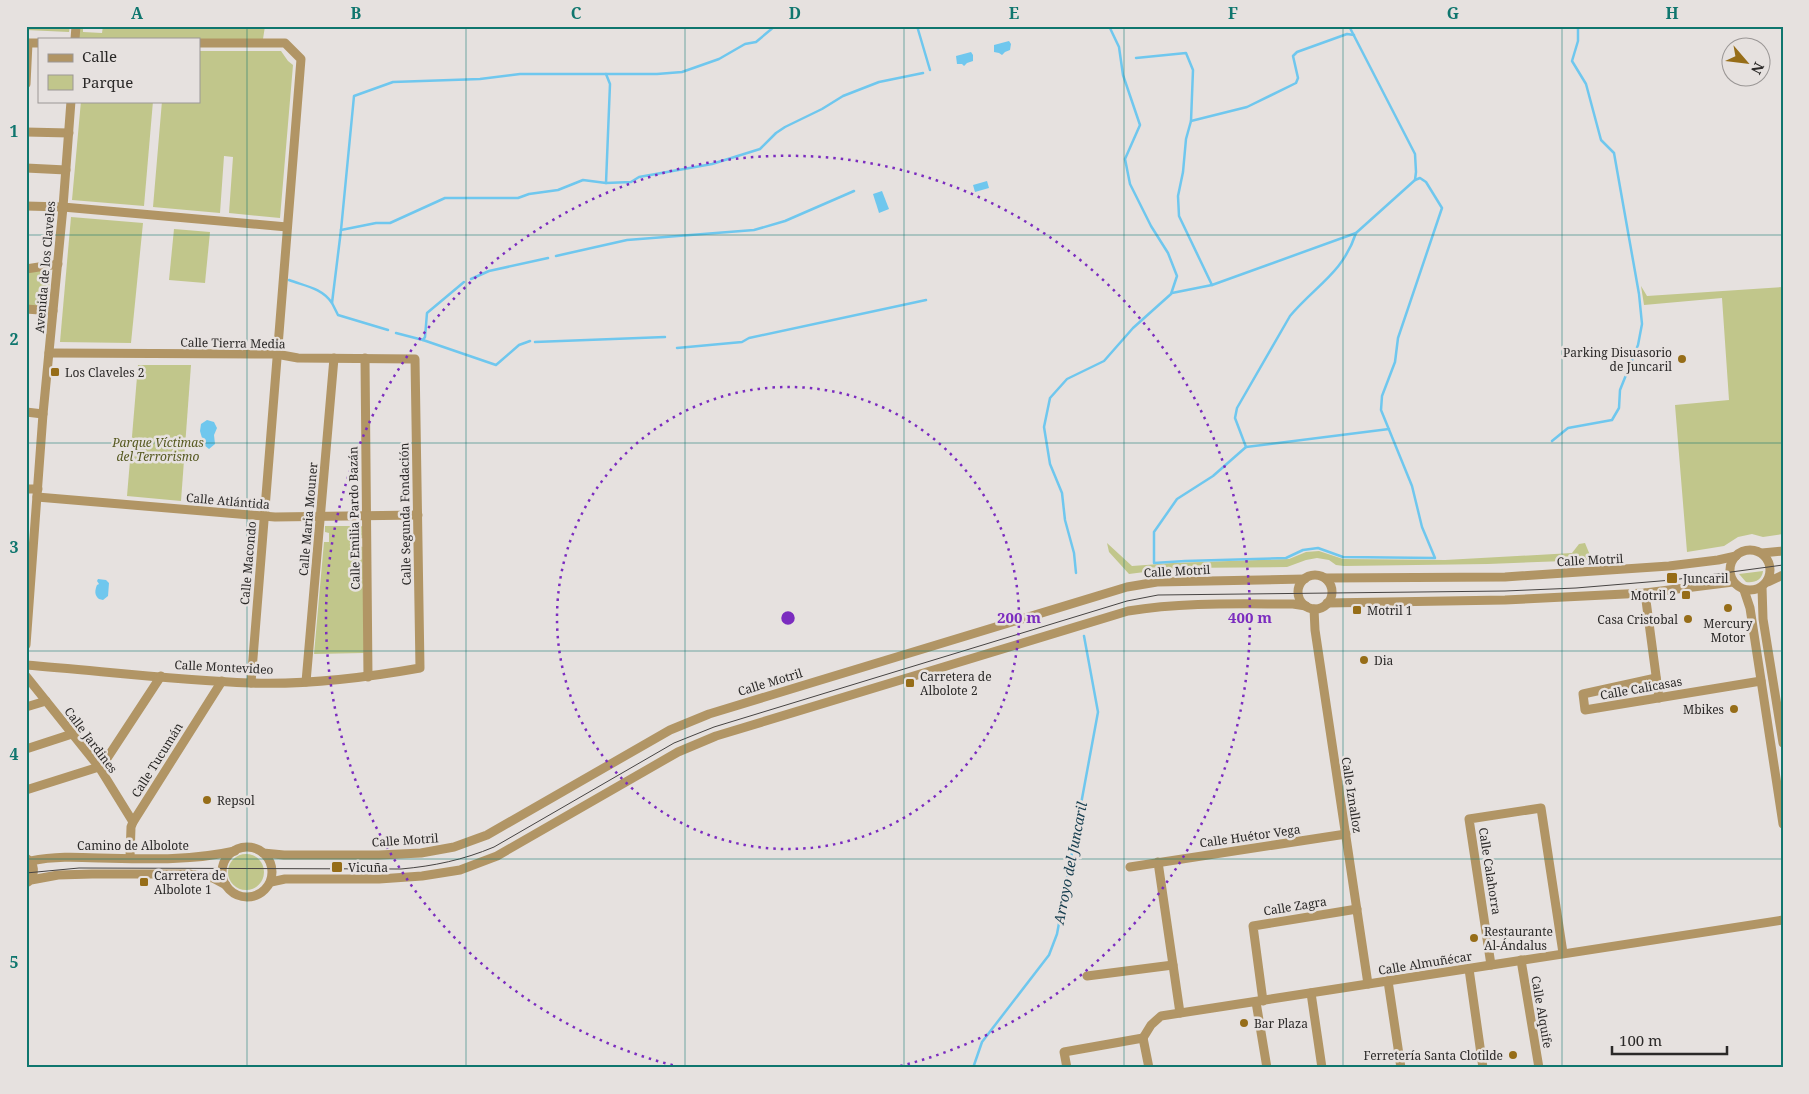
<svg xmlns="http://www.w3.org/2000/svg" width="1809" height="1094" viewBox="0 0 1809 1094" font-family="'Noto Serif',serif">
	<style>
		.green { fill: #c1c68b }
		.water { fill: #6fc7ee }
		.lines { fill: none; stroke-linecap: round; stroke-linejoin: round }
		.stream { stroke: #6fc7ee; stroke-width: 2.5 }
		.minor { stroke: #b19565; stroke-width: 9 }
		.tram { stroke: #474443; stroke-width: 1 }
		.grid { fill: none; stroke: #0f766e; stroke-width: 1; stroke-opacity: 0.55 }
		.ring { fill: none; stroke: #7b2cbf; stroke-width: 2.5; stroke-dasharray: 2.5 5 }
		.poi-dot { fill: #966d18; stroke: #e6e1df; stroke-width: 2 }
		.labels { text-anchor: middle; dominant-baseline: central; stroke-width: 5; stroke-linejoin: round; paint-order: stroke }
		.street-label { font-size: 12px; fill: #2b2928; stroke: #e6e1df }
		.poi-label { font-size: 12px; fill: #2b2928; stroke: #e6e1df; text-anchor: start }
		.park-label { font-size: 12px; font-style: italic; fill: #565920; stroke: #e6e1df }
		.water-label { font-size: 14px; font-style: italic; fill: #173e4f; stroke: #e6e1df }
		.centre { fill: #7b2cbf; stroke: #e6e1df; stroke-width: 2.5 }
		.ring-label { font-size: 15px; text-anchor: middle; font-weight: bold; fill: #7b2cbf; stroke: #e6e1df; stroke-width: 5; stroke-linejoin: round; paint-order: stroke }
		.neatline { fill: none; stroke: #0f766e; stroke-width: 2 }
		.grid-label { font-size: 16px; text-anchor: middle; font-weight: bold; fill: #0f766e }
	</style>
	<rect width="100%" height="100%" fill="#e6e1df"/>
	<g class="green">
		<path d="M26,26H70L69,32L26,30Z"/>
		<path d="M79,26H83V32L102,33L103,26H265L263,39H78Z"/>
		<path d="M199,51H281L288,61L293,65L280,218L229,213L233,157L224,156L220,213L153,207L162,101H199Z"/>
		<path d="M81,101H153L144,206L72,200Z"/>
		<path d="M71,217L143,223L131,343L60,342Z"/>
		<path d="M174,229L210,232L205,283L169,280Z"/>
		<path d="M51,269L47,307L26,306V272Z"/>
		<path d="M1641,286L1647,296L1783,287V534L1763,537L1752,534L1738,537L1724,546L1687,552L1675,405L1729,400L1722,298L1644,305Z"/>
		<path d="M138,365H191L181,501L127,496Z"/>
		<path d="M325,526H363V538L358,539V546L363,547L364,653L314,654L324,542H329V533L325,532Z"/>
		<path d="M1107,543L1132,566L1173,563L1289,559L1306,552L1319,551L1343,559L1445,560L1572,553L1579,544L1585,543L1592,560L1488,564L1344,566L1336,565L1329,560L1317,558L1306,560L1287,567L1176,568L1129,574L1109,552Z"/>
		<path d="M1763,571C1762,580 1755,583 1746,582L1739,574Z"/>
		<circle cx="246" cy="872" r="18"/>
	</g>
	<g class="water">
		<path d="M1009,41L1011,44L1010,50L1005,52L1002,55L999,53L994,52V45Z"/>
		<path d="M971,52L973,55V61L967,63L964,66L962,64H957L956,56Z"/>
		<path d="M987,181L989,188L975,192L973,185Z"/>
		<path d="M882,191L889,209L879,213L873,194Z"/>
		<path d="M207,420L214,422L217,428L214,435L215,444L209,449L204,445L200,431L201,424Z"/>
		<path d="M98,579L106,580L109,583L108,596L103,600L99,599C94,595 95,590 97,585L99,584L97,581Z"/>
	</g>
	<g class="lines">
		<g class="stream">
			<path d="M917,26L930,70"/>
			<path d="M1136,58L1186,53L1193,70L1191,121L1186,139L1183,172L1178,196L1179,216L1212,285"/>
			<path d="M1191,121L1247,107L1296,83L1298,78L1293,56L1297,52L1347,34L1354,35"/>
			<path d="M606,183L631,182L639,177L712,164L760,149L776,133L785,127L822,109L843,96L879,82L923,73"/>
			<path d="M341,230L376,223H390L445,198H518L529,194L558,190L583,180L606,183L610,84L606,74"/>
			<path d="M556,256L627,240L754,230L785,221L854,191"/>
			<path d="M471,279L489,271L548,258"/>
			<path d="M289,280C305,286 322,288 332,303L341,230L354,96L393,82L480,79L520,74H657L682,72L719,59L745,44L756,42L775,26"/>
			<path d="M1172,293L1212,285L1356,233L1415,180L1416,172L1415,154L1349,26"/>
			<path d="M332,303L338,315L388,330"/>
			<path d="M396,333L423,340L425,337L427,313L464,282"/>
			<path d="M423,340L496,365L519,345L530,341"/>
			<path d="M535,342L665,337"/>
			<path d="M677,348L742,342L749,338L926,300"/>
			<path d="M1389,429L1246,447L1213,476L1177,499L1154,532V563L1185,561L1286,558L1303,550L1318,548L1343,557L1435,558L1422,527L1412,486L1381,410L1382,396L1395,362L1398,338L1442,208L1426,182L1420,178L1415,180"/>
			<path d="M1552,441L1568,428L1612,420L1619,408L1620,390L1638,345L1642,324L1639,294L1614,153L1601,140L1586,84L1572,61L1578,41V26"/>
			<path d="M1246,447L1235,418L1237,408L1290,316C1315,286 1343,273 1356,233"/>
			<path d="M1076,573L1074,553L1065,520L1062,493L1050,464L1044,427L1050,398L1067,379L1104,361L1133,328L1171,294L1177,276L1168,253L1151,226L1130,184L1125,159L1140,125L1123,75L1119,47L1109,26"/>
			<path d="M973,1068L982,1042L1049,955L1057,934L1098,712L1084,636"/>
		</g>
		<g class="minor">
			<path d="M75,39L76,26"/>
			<path d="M26,43H39"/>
			<path d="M199,43H285L301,59L251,683"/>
			<path d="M26,84L28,43"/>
			<path d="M26,132L69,133"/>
			<path d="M26,168L66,170"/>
			<path d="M26,206L63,207L287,227"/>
			<path d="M26,269L58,264"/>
			<path d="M26,309L53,311"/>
			<path d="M365,358L368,677"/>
			<path d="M26,412L43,414"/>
			<path d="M26,489H38"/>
			<path d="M37,497L275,517L418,515"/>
			<circle cx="1750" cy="570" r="20"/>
			<path d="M1762,553L1783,551"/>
			<circle cx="1315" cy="592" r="17"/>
			<path d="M1325,578L1505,577L1669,566L1718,560L1736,556"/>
			<path d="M1768,582L1783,575"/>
			<path d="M1762,587L1763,619L1783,743"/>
			<path d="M1744,590L1750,608L1783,824"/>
			<path d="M1645,593L1659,698"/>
			<path d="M1327,603L1505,600L1645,593L1733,582"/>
			<path d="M1314,609L1315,630L1368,984"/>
			<path d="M26,645L43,414L63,207L71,101"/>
			<path d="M26,665C101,671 175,680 250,683C307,685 364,678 420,668L415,359L298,358L276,354L49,353"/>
			<path d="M26,676L99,767L133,822"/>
			<path d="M1656,678L1583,694L1585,710L1761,681"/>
			<path d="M306,682L334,358"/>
			<path d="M26,707L46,701"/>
			<path d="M26,749L72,734"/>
			<path d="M26,790L102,766L161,676"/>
			<circle cx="247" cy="872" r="25"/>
			<path d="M263,853L284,855H379L421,853L454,847L487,835L670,730L709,714L1127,587L1157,582L1305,579"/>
			<path d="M26,858C35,864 36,874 28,882"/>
			<path d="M130,858L131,827L133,822L222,681"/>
			<path d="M31,861C54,856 76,857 100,858C145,859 190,861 235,851"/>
			<path d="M1158,862L1180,1013"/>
			<path d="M1130,867L1346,834"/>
			<path d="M31,880L58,875L92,874H189L213,878L226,885"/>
			<path d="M271,882L285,879H379L422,876L460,870L497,856L678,752L716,736L1128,611C1183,602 1238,604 1293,604L1306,606"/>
			<path d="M1521,960L1539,1068"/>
			<path d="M1491,965L1469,819L1541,808L1563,953"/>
			<path d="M1469,969L1483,1068"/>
			<path d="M1087,976L1173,965"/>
			<path d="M1388,981L1401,1068"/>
			<path d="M1311,993L1322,1068"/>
			<path d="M1263,1001L1253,926L1357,909"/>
			<path d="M1256,1002L1267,1068"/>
			<path d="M1143,1038L1151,1025L1161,1016L1783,920"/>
			<path d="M1143,1038L1149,1068"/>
			<path d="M1067,1068L1064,1052L1143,1038"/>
		</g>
		<path class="tram" d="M26,873L79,868L401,869C434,866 463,860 494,847L674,743L714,727L1127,601L1158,595L1505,591L1576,588L1672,580L1783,565"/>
	</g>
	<path class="grid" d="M247,26V1068M466,26V1068M685,26V1068M904,26V1068M1124,26V1068M1343,26V1068M1562,26V1068M26,235H1783M26,443H1783M26,651H1783M26,859H1783"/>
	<g class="ring">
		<circle cx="788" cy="618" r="231"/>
		<path d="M680 1067A462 462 0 1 1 896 1067"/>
	</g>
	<g class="poi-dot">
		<circle cx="1682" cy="359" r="5"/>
		<rect x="50" y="367" width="10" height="10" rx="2.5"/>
		<rect x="1666" y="572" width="12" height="12" rx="2.5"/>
		<rect x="1681" y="590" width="10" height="10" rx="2.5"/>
		<circle cx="1728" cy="608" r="5"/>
		<rect x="1352" y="605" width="10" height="10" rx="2.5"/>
		<circle cx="1688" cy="619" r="5"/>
		<circle cx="1364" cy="660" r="5"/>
		<rect x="905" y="678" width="10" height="10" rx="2.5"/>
		<circle cx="1734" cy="709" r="5"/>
		<circle cx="207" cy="800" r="5"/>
		<rect x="331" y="861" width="12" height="12" rx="2.5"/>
		<rect x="139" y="877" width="10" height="10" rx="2.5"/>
		<circle cx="1474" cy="938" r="5"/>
		<circle cx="1244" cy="1023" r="5"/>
		<circle cx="1513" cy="1055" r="5"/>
	</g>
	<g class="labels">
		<g class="street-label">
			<text transform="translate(45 267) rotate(-85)">Avenida de los Claveles</text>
			<text transform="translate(233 343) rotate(1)">Calle Tierra Media</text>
			<text transform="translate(228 501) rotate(5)">Calle Atlántida</text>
			<text transform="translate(405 514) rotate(-91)">Calle Segunda Fondación</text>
			<text transform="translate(354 518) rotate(-91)">Calle Emilia Pardo Bazán</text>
			<text transform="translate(308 519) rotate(-85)">Calle Maria Mouner</text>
			<text transform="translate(1590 560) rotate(-3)">Calle Motril</text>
			<text transform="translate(248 563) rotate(-85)">Calle Macondo</text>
			<text transform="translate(1177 571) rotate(-3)">Calle Motril</text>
			<text transform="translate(224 667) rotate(3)">Calle Montevideo</text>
			<text transform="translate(770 682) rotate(-17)">Calle Motril</text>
			<text transform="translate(1641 688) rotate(-10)">Calle Calicasas</text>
			<text transform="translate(91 740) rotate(53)">Calle Jardines</text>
			<text transform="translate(157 760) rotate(-58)">Calle Tucumán</text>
			<text transform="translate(1352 795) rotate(81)">Calle Iznalloz</text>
			<text transform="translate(1250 836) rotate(-8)">Calle Huétor Vega</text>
			<text transform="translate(405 840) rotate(-4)">Calle Motril</text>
			<text x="133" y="845">Camino de Albolote</text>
			<text transform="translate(1490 871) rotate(81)">Calle Calahorra</text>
			<text transform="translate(1295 906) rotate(-9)">Calle Zagra</text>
			<text transform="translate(1425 963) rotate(-9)">Calle Almuñécar</text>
			<text transform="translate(1542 1012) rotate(80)">Calle Alquife</text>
		</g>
		<g class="poi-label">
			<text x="1672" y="352" text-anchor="end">Parking Disuasorio<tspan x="1672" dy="14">de Juncaril</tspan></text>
			<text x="65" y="372">Los Claveles 2</text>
			<text x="1683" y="578">Juncaril</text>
			<text x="1676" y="595" text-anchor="end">Motril 2</text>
			<text x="1367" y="610">Motril 1</text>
			<text x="1678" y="619" text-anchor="end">Casa Cristobal</text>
			<text x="1728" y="623" text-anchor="middle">Mercury<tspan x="1728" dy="14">Motor</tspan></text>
			<text x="1374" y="660">Dia</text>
			<text x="920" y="676">Carretera de<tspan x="920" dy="14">Albolote 2</tspan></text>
			<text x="1724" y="709" text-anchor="end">Mbikes</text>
			<text x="217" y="800">Repsol</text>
			<text x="348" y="867">Vicuña</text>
			<text x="154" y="875">Carretera de<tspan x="154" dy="14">Albolote 1</tspan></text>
			<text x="1484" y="931">Restaurante<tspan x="1484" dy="14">Al-Ándalus</tspan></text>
			<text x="1254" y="1023">Bar Plaza</text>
			<text x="1503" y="1055" text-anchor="end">Ferretería Santa Clotilde</text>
		</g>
		<g class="park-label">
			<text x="158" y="442">Parque Víctimas<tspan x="158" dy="14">del Terrorismo</tspan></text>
		</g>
		<g class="water-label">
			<text transform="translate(1070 863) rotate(-79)">Arroyo del Juncaril</text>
		</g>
	</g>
	<circle cx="788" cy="618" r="8" class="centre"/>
	<g class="ring-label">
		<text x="1019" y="623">200 m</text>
		<text x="1250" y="623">400 m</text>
	</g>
	<rect width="1809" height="1094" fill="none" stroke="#e6e1df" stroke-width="55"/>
	<rect x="38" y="38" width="162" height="65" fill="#e6e1df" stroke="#9b9796"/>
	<rect x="48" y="54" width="25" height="8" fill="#b19565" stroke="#9b9796"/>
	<text x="82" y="62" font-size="15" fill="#2b2928">Calle</text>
	<rect x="48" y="75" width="25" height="15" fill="#c1c68b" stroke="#9b9796"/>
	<text x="82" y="88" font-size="15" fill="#2b2928">Parque</text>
	<g transform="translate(1746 62) rotate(118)"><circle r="24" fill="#e6e1df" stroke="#9b9796"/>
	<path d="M0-4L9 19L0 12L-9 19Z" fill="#966d18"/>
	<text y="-8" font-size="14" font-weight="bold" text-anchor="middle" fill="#2b2928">N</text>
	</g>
	<path d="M1612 1046v8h115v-8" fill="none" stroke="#2b2928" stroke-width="2.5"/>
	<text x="1619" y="1046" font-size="15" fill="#2b2928" stroke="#e6e1df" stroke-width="4" paint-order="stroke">100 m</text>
	<rect x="28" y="28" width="1754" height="1038" class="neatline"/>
	<g class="grid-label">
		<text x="137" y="19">A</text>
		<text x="356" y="19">B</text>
		<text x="576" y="19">C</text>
		<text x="795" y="19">D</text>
		<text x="1014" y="19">E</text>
		<text x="1233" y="19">F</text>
		<text x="1453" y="19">G</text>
		<text x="1672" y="19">H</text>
		<text x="14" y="137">1</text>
		<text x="14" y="345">2</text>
		<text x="14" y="553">3</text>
		<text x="14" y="760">4</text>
		<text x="14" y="968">5</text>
	</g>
</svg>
